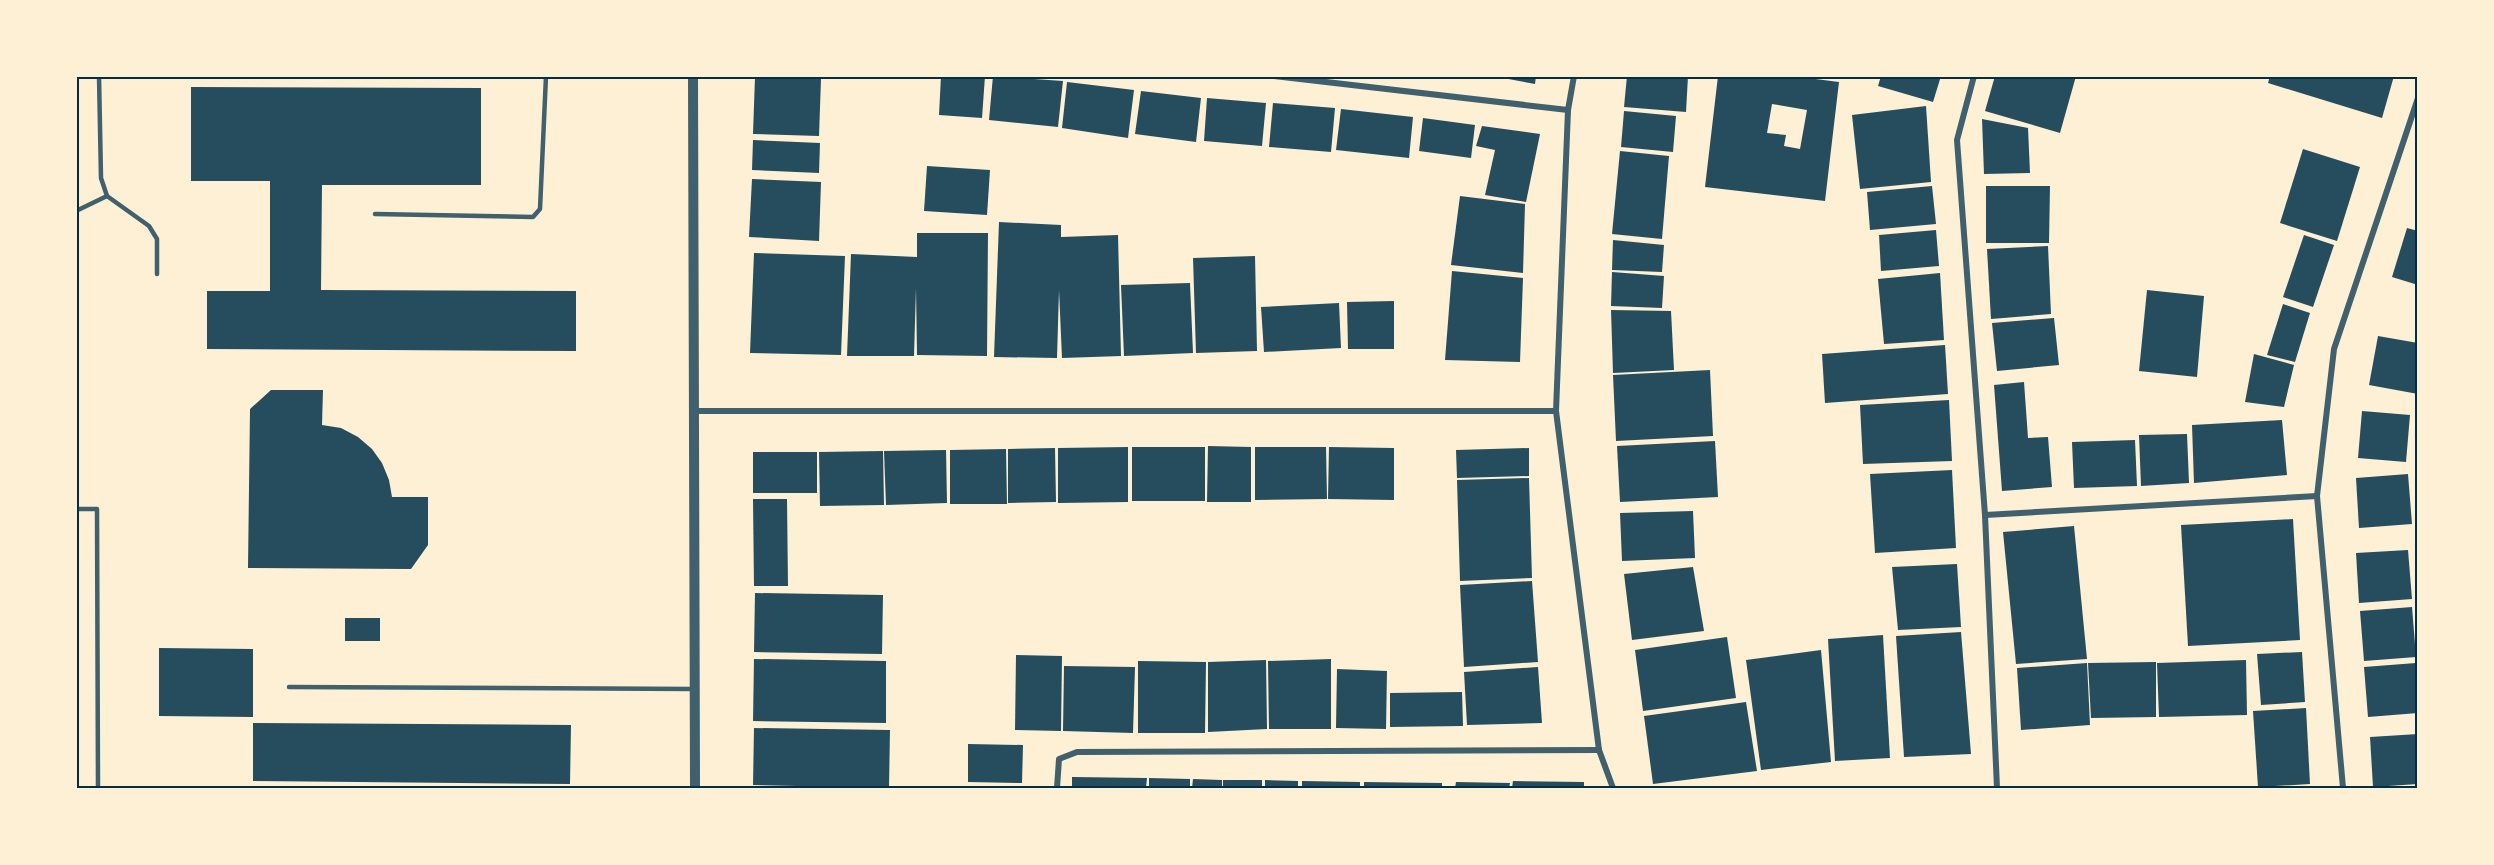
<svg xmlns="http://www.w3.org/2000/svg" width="2494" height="865" viewBox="0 0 2494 865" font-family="Literata,serif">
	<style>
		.building { fill: #264d5e; fill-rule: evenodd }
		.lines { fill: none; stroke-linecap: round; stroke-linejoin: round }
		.service { stroke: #3f606c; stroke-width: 4.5 }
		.minor { stroke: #3f606c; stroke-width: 6 }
		.tertiary { stroke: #3f606c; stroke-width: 10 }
		.neatline { fill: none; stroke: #003049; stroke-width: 2 }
	</style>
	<rect width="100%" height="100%" fill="#fdf0d5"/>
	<g class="building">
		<path d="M941,76H985L982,118L939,115Z"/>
		<path d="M993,76L1063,81L1058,127L989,120Z"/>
		<path d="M1492,76H1536L1535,84Z"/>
		<path d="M1627,76H1688L1686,112L1624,107Z"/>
		<path d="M1718,76H1792L1839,82L1825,201L1705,187ZM1772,104L1807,110L1800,149L1784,146L1786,135L1767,133Z"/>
		<path d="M1881,76H1941L1933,102L1878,86Z"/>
		<path d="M1995,76H2076L2060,133L1985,111Z"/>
		<path d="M2270,76H2394L2382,118L2268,83Z"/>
		<path d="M755,77L821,79L819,136L753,134Z"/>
		<path d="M1067,82L1134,90L1128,138L1062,128Z"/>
		<path d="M191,87L481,88V185H322L321,290L576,291V351L207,349V291H270V181H191Z"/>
		<path d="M1141,91L1201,98L1196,142L1135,134Z"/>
		<path d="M1207,98L1266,103L1262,146L1204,141Z"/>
		<path d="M1273,103L1335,108L1331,152L1269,147Z"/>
		<path d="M1926,106L1931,182L1860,189L1852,115Z"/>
		<path d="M1341,109L1413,117L1409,158L1336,150Z"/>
		<path d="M1624,111L1676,116L1673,152L1621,147Z"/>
		<path d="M1423,118L1475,125L1471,158L1419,151Z"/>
		<path d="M1982,119L2028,128L2030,173L1984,174Z"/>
		<path d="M1482,126L1540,134L1526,202L1485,195L1495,150L1476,146Z"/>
		<path d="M753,140L820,143L819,173L752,170Z"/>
		<path d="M2303,149L2360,167L2337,241L2280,223Z"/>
		<path d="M1620,151L1669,156L1662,239L1612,234Z"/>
		<path d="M927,166L990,170L987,215L924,211Z"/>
		<path d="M752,179L821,182L819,241L749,237Z"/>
		<path d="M1932,186L1936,224L1870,230L1867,192Z"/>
		<path d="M1986,186H2050L2049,243H1986Z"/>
		<path d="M1460,196L1525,204L1523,273L1451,265Z"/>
		<path d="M999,222L1061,225V237L1118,235L1121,356L1062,358L1059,290L1057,358L994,357Z"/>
		<path d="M2407,228L2418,231V285L2392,277Z"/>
		<path d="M1936,230L1939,266L1881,271L1879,235Z"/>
		<path d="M917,233H988L987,356L917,355L916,288L914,356H847L851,254L917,257Z"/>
		<path d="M2304,235L2334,245L2313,307L2283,297Z"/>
		<path d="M1613,240L1664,245L1662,272L1612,270Z"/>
		<path d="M2048,246L2051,314L1991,319L1987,249Z"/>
		<path d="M754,253L845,256L841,355L750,353Z"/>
		<path d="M1255,256L1257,351L1196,353L1193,258Z"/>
		<path d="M1452,271L1523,278L1520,362L1445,360Z"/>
		<path d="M1612,272L1664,276L1662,308L1611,306Z"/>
		<path d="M1940,273L1944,340L1884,344L1878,279Z"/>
		<path d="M1190,283L1193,353L1124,356L1121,285Z"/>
		<path d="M2147,290L2204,296L2197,377L2139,371Z"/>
		<path d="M1394,301V349H1348L1347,302Z"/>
		<path d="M1339,303L1341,348L1264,352L1261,307Z"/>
		<path d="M2283,304L2310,313L2295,362L2267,355Z"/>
		<path d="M1611,310L1671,311L1674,370L1613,373Z"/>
		<path d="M2054,318L2059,365L1997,371L1992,323Z"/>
		<path d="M2378,336L2418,343V394L2369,385Z"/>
		<path d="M1945,345L1948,394L1825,403L1822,354Z"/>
		<path d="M2254,354L2294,365L2284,407L2245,402Z"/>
		<path d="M1710,370L1713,436L1616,441L1613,375Z"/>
		<path d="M2024,382L2028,438L2048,437L2052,487L2002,491L1994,385Z"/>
		<path d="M271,390H323L322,425L341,428L358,437L372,449L382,463L389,480L392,497H428V545L411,569L248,568L250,409Z"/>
		<path d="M1949,400L1952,461L1863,464L1860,405Z"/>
		<path d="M2362,411L2410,415L2406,462L2358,458Z"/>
		<path d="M2282,420L2287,475L2194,483L2192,425Z"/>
		<path d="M2187,434L2189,483L2141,486L2139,435Z"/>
		<path d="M2135,440L2137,486L2074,488L2072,442Z"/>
		<path d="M1715,441L1718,497L1620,502L1617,446Z"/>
		<path d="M1208,446L1251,447V502H1207Z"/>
		<path d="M1128,447V502L1058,503V448Z"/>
		<rect x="1132" y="447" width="73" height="54"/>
		<path d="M1255,447H1326L1327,499L1255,500Z"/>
		<path d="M1329,447L1394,448V500L1328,499Z"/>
		<path d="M1055,448L1056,502L1008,503V449Z"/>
		<path d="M1529,448V476L1457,478L1456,450Z"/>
		<path d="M1006,449L1007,504H950V450Z"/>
		<path d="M946,450L947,503L886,505L884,451Z"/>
		<path d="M883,451L884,505L820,506L819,452Z"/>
		<rect x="753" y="452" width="64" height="41"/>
		<path d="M1952,470L1956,548L1875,553L1870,474Z"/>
		<path d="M2408,474L2412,524L2359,528L2356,478Z"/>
		<path d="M1529,478L1532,578L1460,581L1457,480Z"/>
		<path d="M753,499H787L788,586H754Z"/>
		<path d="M1693,511L1695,558L1622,561L1620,513Z"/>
		<path d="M2293,519L2300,640L2188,646L2181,525Z"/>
		<path d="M2074,526L2087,659L2016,664L2003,532Z"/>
		<path d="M2408,550L2412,599L2359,603L2356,553Z"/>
		<path d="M1957,564L1961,627L1898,630L1892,567Z"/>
		<path d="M1693,567L1704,631L1632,640L1624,574Z"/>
		<path d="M1532,581L1538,662L1464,667L1460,585Z"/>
		<path d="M755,593L883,595L882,654L754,652Z"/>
		<path d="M2412,607L2416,657L2364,661L2360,611Z"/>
		<rect x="345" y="618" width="35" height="23"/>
		<path d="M1961,632L1971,754L1904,757L1896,636Z"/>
		<path d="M1883,635L1890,758L1835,761L1828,639Z"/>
		<path d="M1727,637L1736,698L1643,711L1635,650Z"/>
		<path d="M159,648L253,649V717L159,716Z"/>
		<path d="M1821,650L1831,762L1761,770L1746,660Z"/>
		<path d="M2302,652L2305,702L2261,705L2257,654Z"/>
		<path d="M1016,655L1062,656L1061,731L1015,730Z"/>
		<path d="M754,659L886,661V723L753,721Z"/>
		<path d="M1331,659V729H1269L1268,661Z"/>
		<path d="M1266,660L1267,729L1208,732V662Z"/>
		<path d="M2246,660L2247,715L2159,717L2157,663Z"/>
		<path d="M1138,661L1206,662L1205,733H1138Z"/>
		<path d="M2156,662V717L2091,718L2088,663Z"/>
		<path d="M2087,663L2090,725L2021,730L2017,668Z"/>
		<path d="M2416,663L2418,713L2368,717L2364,667Z"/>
		<path d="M1064,666L1135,667L1133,733L1063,731Z"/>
		<path d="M1538,667L1542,723L1467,725L1464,672Z"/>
		<path d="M1337,669L1387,671L1386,729L1336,728Z"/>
		<path d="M1462,692L1463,726L1390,727V693Z"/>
		<path d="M1746,702L1757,771L1653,784L1644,716Z"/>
		<path d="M2306,708L2310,784L2258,787L2253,711Z"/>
		<path d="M253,723L571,725L570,784L253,781Z"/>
		<path d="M754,728L890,730L889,788L753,785Z"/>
		<path d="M2418,734V784L2373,787L2370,737Z"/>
		<path d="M968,744L1023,745L1022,783L968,782Z"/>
		<path d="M1072,777L1147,778L1146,788H1072Z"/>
		<path d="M1149,778L1190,779V788H1149Z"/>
		<path d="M1193,779L1222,780V788H1192Z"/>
		<rect x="1223" y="780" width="39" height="8"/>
		<path d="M1265,780L1298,781V788H1265Z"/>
		<path d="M1302,781L1360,782V788H1302Z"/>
		<path d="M1513,781L1584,782V788H1512Z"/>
		<path d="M1364,782L1442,783V788H1364Z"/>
		<path d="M1456,782L1510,783L1509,788H1455Z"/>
	</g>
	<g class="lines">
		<g class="service">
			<path d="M99,76L101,178L107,196L149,226L157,239V274"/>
			<path d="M76,211L107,196"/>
			<path d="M375,214L533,217L540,209L546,76"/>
			<path d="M76,509H97L98,788"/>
			<path d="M289,687L694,689"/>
		</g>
		<g class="minor">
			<path d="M1274,76L1568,110"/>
			<path d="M1574,76L1568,110L1556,411L1599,750L1613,788"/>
			<path d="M1974,76L1957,140L1985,515L1997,788"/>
			<path d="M693,411H1556"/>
			<path d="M1985,515L2317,496"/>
			<path d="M1057,788L1059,759L1077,752L1599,750"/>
			<path d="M2343,788L2317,496L2334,349L2418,98"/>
		</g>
		<path class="tertiary" d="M693,76L695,788"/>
	</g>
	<rect width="2494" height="865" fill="none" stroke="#fdf0d5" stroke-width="156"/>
	<rect x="78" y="78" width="2338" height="709" class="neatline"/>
</svg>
